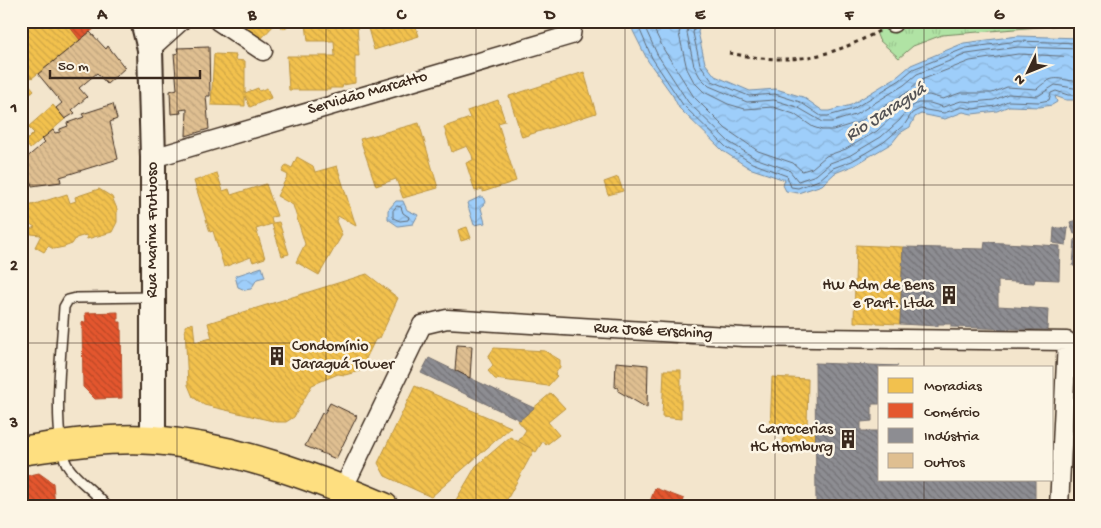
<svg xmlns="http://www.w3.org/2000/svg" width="1101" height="528" viewBox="0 0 1101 528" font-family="'Gochi Hand',sans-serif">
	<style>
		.grass { fill: url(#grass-tufts); stroke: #768661 }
		.water { fill: url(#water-waves); stroke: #768ca2 }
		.homes { fill: url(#homes-back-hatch); stroke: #bb9440 }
		.shops { fill: url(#shops-back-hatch); stroke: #b14a29 }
		.industry { fill: url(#industry-back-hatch); stroke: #746f6f }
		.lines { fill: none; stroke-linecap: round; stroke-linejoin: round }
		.shore { stroke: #636c76; stroke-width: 1 }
		.building { fill: url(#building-back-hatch); stroke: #3b2a1e }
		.lane-casing { stroke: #3b2a1e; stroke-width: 12 }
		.street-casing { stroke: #3b2a1e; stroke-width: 21 }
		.secondary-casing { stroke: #3b2a1e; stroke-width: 28 }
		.primary-casing { stroke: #3b2a1e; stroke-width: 31 }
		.path { stroke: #3b2a1e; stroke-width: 3; stroke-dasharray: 4 4; stroke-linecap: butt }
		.lane { stroke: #fcf5e5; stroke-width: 9 }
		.street { stroke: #fcf5e5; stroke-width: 18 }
		.secondary { stroke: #fcf5e5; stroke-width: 24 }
		.primary { stroke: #fedf80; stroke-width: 28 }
		.grid { fill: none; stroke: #3b2a1e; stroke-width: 1; stroke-opacity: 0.55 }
		.labels { text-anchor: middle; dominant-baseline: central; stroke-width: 5; stroke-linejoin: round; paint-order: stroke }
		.street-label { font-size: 16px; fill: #3b2a1e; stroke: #fcf5e5 }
		.poi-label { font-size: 16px; fill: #3b2a1e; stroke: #fcf5e5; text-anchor: end }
		.water-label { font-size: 18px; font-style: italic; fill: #545355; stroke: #fcf5e5 }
		.neatline { fill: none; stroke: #3b2a1e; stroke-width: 2 }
		.grid-label { font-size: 16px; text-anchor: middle; font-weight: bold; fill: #3b2a1e }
	</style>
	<defs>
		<pattern id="grass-tufts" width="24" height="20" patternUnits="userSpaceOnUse" patternTransform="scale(1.25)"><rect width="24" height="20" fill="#b0e3a4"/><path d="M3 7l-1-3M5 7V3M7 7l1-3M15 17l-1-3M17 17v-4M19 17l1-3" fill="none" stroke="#98c38d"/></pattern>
		<pattern id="water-waves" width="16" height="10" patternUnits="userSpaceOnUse" patternTransform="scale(1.25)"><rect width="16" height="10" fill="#9ecefa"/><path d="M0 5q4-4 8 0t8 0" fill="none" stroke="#89b1d6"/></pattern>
		<pattern id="homes-back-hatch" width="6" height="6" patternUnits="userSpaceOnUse" patternTransform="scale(1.25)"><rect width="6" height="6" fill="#f2c14e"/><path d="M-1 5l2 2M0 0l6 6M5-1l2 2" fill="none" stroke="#d0a644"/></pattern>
		<pattern id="shops-back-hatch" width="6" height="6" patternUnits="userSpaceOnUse" patternTransform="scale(1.25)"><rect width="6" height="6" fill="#e4572e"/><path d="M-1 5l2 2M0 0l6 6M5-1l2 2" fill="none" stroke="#ba4827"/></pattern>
		<pattern id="industry-back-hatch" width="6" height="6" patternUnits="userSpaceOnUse" patternTransform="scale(1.25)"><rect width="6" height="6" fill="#8d8d92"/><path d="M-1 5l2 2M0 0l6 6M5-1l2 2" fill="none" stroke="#747377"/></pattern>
		<pattern id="building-back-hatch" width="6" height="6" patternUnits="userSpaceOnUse" patternTransform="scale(1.25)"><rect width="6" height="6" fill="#dfbf91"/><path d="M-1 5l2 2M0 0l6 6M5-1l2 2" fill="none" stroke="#c0a47d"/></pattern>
	</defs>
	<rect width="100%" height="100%" fill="#f3e5cc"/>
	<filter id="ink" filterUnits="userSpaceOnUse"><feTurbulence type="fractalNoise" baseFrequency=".02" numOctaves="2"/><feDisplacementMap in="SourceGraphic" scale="10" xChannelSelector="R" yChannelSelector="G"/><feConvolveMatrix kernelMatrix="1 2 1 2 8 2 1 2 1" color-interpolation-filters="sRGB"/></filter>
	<g filter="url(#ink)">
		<path class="grass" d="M888,21H1059L1063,25L942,35L913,46L899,58L879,40L876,32Z"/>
		<g class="water">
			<path d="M631,21H701L698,32L705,63L715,76L750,91L776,89L803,97L823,111H829L851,105L898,76L911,65L964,43L1018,36L1080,38V100H1066L1055,96L1057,102L1052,105L1040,107L1009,106L997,111L972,114L963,112L945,119L921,114L915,117L910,127L900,133L892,143L855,165L835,173L822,185L798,193L786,191L783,185L785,180L749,168L723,151L679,108L673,96L648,61L633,31Z"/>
			<path d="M480,197H483L485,202L481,208L485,223L474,225L467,203Z"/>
			<path d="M396,201H403L407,210L418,215L413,224L398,226L388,219V210Z"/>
			<path d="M262,267L265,277L257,279L251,289L245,290L238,287L235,276Z"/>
		</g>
		<g class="homes">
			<path d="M21,21H65L80,40L32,78L21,64Z"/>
			<path d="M232,21H289L291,23L284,29L276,23L258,42Z"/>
			<path d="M289,21H336V24L291,23Z"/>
			<path d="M366,21H442L428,27L427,23L416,27L419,36L374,50Z"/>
			<path d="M306,24H357L359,56H355V83L343,85L342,88H330V90H289L287,56H335L334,41H308Z"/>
			<path d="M214,54L236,55L235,60L245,61V93L258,88L259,91L267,88L271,98L250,107L245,96V106L211,105Z"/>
			<path d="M21,64L31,77L27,82L34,90L21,101Z"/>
			<path d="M584,72L596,113L522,137L509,96Z"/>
			<path d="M498,100L505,121L498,123L516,181L483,192V189L475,191L466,163L473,160L472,155L467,146L452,152L444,127L470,118L467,111Z"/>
			<path d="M53,105L65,119L30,149L25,142L34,133L28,127Z"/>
			<path d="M419,123L438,188L403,198L396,179L376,186L360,139Z"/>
			<path d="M297,157L313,166L315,172L337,166L356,226L338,216L336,221L342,235L319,275L296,262L305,244L293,205L277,196L288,175L282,172L286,165L292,168Z"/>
			<path d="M217,173L223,191L229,189L231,195L266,184L277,216L271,217L272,223L279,222L289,254L282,256L272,224L256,229L265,258L253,262L251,257L224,267L213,231L210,232L194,181Z"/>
			<path d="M618,177L623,191L608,195L604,182Z"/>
			<path d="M99,189L112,197L117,209V222L112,232L87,239L86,235L76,238L72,244L64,247L54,249L48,246L44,252L35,247L41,235L31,234L30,229L35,227L27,222L22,208L67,194L70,203L76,201L75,197Z"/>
			<path d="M467,227L471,238L461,241L458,230Z"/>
			<path d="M856,245L903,247L900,324L854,322Z"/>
			<path d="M367,274L398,298L380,338L375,340L360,371L345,375L338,374L312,385L294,417L286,422H277L204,405L193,397L188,385L185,326L193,323L195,342L212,338L208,323Z"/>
			<path d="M494,348L545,351L560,360V367L555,374L557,376L548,386L495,379L488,371L493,365L488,357Z"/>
			<path d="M664,370H681V419L662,417Z"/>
			<path d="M772,377L808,379L807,428H816V448H783L784,431H770Z"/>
			<path d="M415,386L511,427L431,497L385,476L378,463Z"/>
			<path d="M551,393L565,408L548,422L559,435L546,445L543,441L536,452L518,442L526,430L518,421Z"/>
			<path d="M510,437L534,450L503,507L453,505L476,466Z"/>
		</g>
		<g class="shops">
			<path d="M65,21H104L80,40Z"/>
			<path d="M118,312V322H121L122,398L95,399L83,387L82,322H86L85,313Z"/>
			<path d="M39,473L53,483L55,507H21V477Z"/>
			<path d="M655,488L684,499L682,507H648Z"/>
		</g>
		<g class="industry">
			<path d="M1080,219V233L1074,234L1070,222Z"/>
			<path d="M1054,228H1068L1066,245L1053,243Z"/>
			<path d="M1075,239H1080V266H1073Z"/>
			<path d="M985,242L1060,246L1059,280L1035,279L1034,283L998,281V306L1048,309L1047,330L951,327V324H938V326L900,324L903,247L984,249Z"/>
			<path d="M429,358L470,378L534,408L520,420L421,373Z"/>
			<path d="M815,363L898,366L880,367V404H872V421L861,422V431H880V479H1035V507H816Z"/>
		</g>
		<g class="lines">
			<g class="shore">
				<path d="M636,21L652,58L683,105L726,147L752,163L787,176L791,187L798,188L819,180L833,168L852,161L884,142L905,124L912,113L920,109L944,113L962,107L973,109L996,106L1008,101L1039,102L1049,100L1051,93L1056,91L1068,95H1080"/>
				<path d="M642,21L657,54L688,102L729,142L755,158L789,170L798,181L816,175L830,163L849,156L881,137L900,120L908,109L918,103H930L943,107L961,101L973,102L994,100L1008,94L1038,96L1055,85L1080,89"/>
				<path d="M650,21L664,50L694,97L726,129L758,151L793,163L802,171L812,168L826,156L846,149L877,131L894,115L903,103L916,96L929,95L943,99L960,93H992L1007,87L1037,89C1056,71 1059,82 1080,81"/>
				<path d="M682,21L679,34L687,69L694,82L704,92L728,104L745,109L773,107L794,114L813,127L822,130H833L859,122L908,92L921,80L970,61L1018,54L1080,57"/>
				<path d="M689,21L687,33L694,66L700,77L709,86L747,102L774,100L797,107L823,122H832L855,115L904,85L917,74L967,54L1018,47L1080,49"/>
				<path d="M696,21L693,33L700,64L712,81L749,96L775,94L800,102L821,116H828L853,109L900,80L913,69L966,48L1018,41L1080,43"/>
				<path d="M397,206L401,207L403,213L409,217L408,220L400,221L393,218V211Z"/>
			</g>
		</g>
		<g class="building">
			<path d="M90,32L106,49L108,46L125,68L107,84L97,73L79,88L87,97L72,110L75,113L65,119L56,108L62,103L38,74Z"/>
			<path d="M209,47L210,96H206L209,129L186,136L187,109L180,110L181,113L171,114L170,91L177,89L174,54L178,53L177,48Z"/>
			<path d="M113,104L117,119L110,122L118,159L60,177L61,182L32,186L24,160L45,142L42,139L53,130L55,133L60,132V129L68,126L67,123L84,117L82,114Z"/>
			<path d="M457,345L472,346L470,378L455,370Z"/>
			<path d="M616,362L648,365L647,408L618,391V388L615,387Z"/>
			<path d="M330,403L357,416L336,459L305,446L322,413L324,414Z"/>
		</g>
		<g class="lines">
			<g class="lane-casing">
				<path id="lane" d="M107,507C96,491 76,481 67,465C51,435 62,343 64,307L68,300L76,298L153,297"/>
			</g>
			<g class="street-casing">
				<g id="street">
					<path d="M218,21L263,51"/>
					<path d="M893,23L894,21"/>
					<path d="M150,49L181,21"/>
					<path d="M153,158L571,35L573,21"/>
					<path d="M343,489L422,325L447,319L743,337L1067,341L1059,507"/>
				</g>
			</g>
			<g class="secondary-casing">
				<path id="secondary" d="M143,21L150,49L153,158V440"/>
			</g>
			<g class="primary-casing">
				<path id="primary" d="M21,451C65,444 110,437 154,440C234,447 312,476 384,507"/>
			</g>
			<path class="path" d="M729,53C789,65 825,60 879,31"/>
			<use href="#lane" class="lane"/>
			<use href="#street" class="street"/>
			<use href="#secondary" class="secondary"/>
			<use href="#primary" class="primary"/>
		</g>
	</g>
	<path class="grid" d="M177,21V507M326,21V507M476,21V507M625,21V507M775,21V507M924,21V367M21,185H1080M21,343H1080M924,479V507"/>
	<defs>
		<g id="building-bare" transform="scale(1.5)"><path d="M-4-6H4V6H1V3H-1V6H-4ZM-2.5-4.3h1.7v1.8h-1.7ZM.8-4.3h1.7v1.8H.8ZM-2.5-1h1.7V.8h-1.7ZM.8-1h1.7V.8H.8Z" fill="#3b2a1e" stroke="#fcf5e5" stroke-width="2.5" paint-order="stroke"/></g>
	</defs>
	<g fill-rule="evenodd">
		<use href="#building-bare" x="949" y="295"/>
		<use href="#building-bare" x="277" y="356"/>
		<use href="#building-bare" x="848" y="439"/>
	</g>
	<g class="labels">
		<g class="street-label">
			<text transform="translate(368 94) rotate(-16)">Servidão Marcatto</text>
			<text transform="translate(153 230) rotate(-90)">Rua Marina Frutuoso</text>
			<text transform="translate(653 332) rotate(3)">Rua José Ersching</text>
		</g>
		<g class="poi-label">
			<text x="934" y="286">HW Adm de Bens<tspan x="934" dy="18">e Part. Ltda</tspan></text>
			<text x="292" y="347" text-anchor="start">Condomínio<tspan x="292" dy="18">Jaraguá Tower</tspan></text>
			<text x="833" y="430">Carrocerias<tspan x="833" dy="18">HC Hornburg</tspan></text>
		</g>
		<g class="water-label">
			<text transform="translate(886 113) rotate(-33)">Rio Jaraguá</text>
		</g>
	</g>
	<rect width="1101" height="528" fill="none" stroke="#fcf5e5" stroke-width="55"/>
	<rect x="878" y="366" width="175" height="115" fill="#fcf5e5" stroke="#afa495"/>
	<rect x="888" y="378" width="25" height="15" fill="#f2c14e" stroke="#afa495"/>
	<text x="924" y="390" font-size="15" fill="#3b2a1e">Moradias</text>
	<rect x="888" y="403" width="25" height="15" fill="#e4572e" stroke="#afa495"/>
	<text x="924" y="416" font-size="15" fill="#3b2a1e">Comércio</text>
	<rect x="888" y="428" width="25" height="15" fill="#8d8d92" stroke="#afa495"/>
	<text x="924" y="440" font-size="15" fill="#3b2a1e">Indústria</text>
	<rect x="888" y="453" width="25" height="15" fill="#dfbf91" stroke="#afa495"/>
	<text x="924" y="466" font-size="15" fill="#3b2a1e">Outros</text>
	<g transform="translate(1028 72) rotate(227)" stroke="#fcf5e5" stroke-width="4" paint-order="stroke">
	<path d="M0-4L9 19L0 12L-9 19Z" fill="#3b2a1e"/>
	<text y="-8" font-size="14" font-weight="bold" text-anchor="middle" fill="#3b2a1e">N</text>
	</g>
	<path d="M50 70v8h150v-8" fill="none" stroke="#3b2a1e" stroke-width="2.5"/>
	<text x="58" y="70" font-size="15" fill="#3b2a1e" stroke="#fcf5e5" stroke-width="4" paint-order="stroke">50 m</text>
	<rect x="28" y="28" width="1046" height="472" class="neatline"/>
	<g class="grid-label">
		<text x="102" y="19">A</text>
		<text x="252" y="19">B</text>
		<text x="401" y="19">C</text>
		<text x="550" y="19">D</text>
		<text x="700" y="19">E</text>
		<text x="849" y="19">F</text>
		<text x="999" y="19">G</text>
		<text x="14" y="112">1</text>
		<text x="14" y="270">2</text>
		<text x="14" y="427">3</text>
	</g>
</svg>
